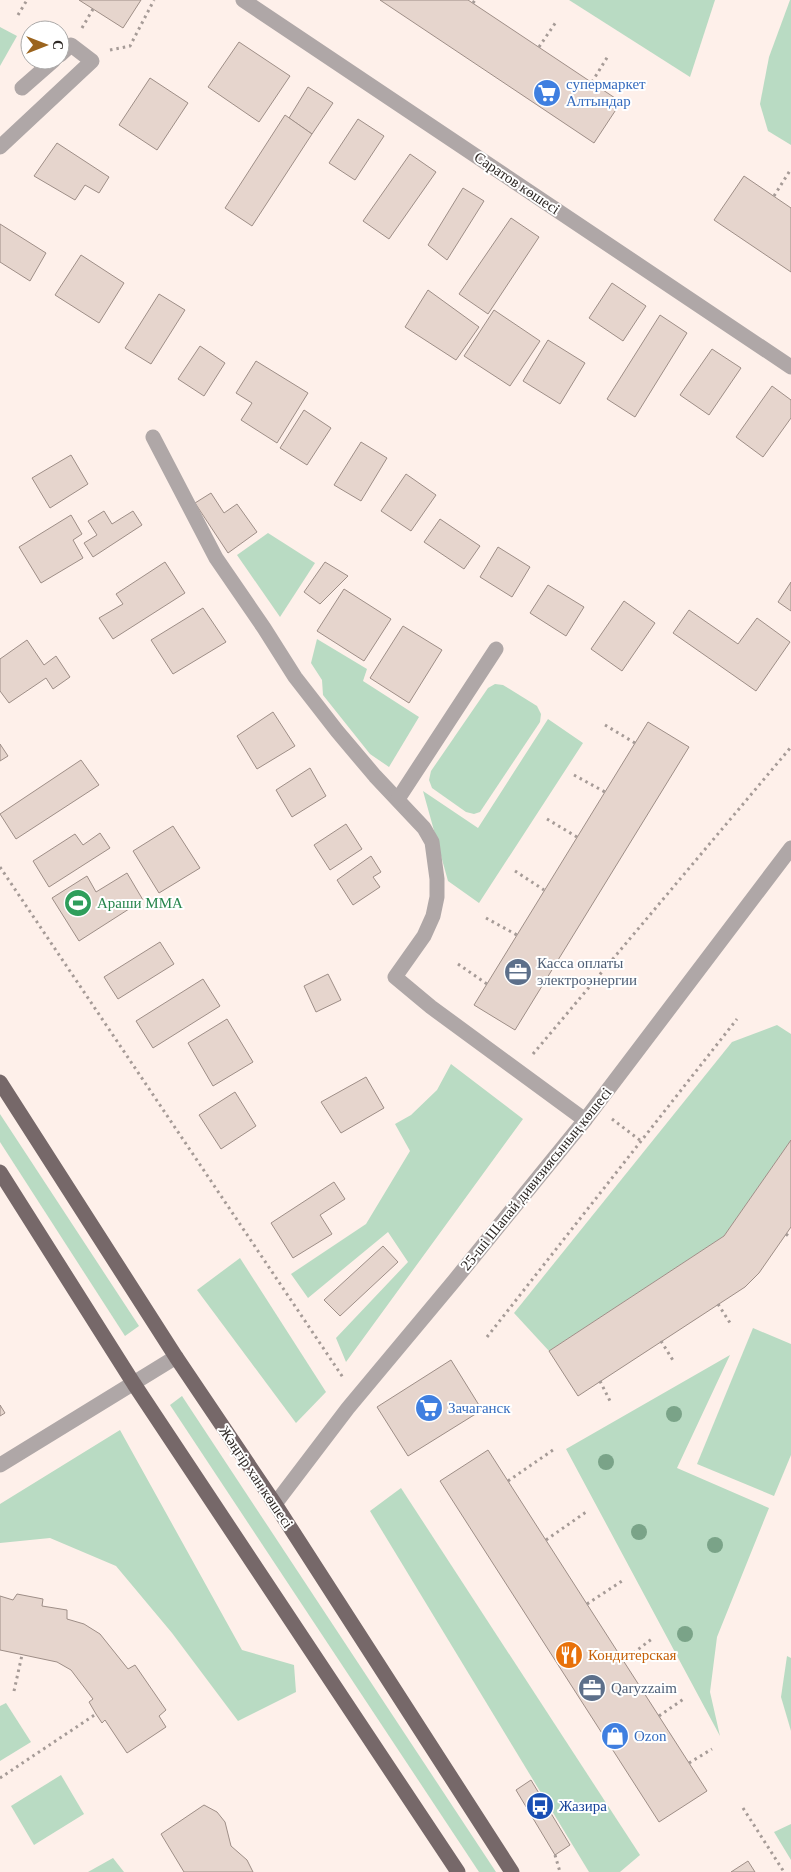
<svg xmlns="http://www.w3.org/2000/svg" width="791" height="1872" viewBox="0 0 791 1872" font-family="'Times New Roman',serif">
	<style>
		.green { fill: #b9dbc3 }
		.building { fill: #e6d5cd; stroke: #9e8e87 }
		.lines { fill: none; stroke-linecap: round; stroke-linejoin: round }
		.path { stroke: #a69b97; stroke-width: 3; stroke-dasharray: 2.5 4; stroke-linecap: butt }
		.minor { stroke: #afa7a7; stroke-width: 15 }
		.major { stroke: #766869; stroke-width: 15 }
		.tree { fill: #7aa388 }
		.labels { text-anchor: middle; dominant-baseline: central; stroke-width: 4; stroke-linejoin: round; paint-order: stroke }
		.shop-label { font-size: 15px; fill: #366cbe; stroke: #fff; text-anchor: start }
		.street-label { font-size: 15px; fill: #2e2825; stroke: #fff }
		.leisure-label { font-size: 15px; fill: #27864d; stroke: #fff; text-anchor: start }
		.service-label { font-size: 15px; fill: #4e5e75; stroke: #fff; text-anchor: start }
		.food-label { font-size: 15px; fill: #c56008; stroke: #fff; text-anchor: start }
		.transit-label { font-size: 15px; fill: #164399; stroke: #fff; text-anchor: start }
	</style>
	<rect width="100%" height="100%" fill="#fef0ea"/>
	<g class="green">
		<path d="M569,0H715L690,77Z"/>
		<path d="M790,0H791V145L768,131L760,104L769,57Z"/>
		<path d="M0,27L17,36L0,66Z"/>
		<path d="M268,533L315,563L280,617L237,555Z"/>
		<path d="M317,639L367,669L363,681L419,717L389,767L370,754L323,695L322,680L311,663Z"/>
		<path d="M495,684L503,685L537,706L541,714L540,722L480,812L474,814L466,812L432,788L429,780L431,771L488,688Z"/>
		<path d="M548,719L583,743L479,903L448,881L423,791L478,828Z"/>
		<path d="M777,1025L791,1034V1140L724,1236L549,1351L514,1313L732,1042Z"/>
		<path d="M451,1064L523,1119L346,1362L336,1338L408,1262L388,1232L308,1298L291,1274L366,1224L410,1151L395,1124L411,1115L437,1090Z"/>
		<path d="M0,1114L139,1326L125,1336L0,1142Z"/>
		<path d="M240,1258L326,1392L296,1423L197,1290Z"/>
		<path d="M753,1328L791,1344V1455L774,1496L697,1464Z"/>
		<path d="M730,1355L677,1468L769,1508L717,1637L710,1692L720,1736L566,1449Z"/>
		<path d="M182,1396L496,1872H479L170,1405Z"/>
		<path d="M120,1430L242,1650L294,1665L296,1692L238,1721L172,1633L116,1566L50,1538L0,1543V1504Z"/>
		<path d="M401,1488L640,1855L620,1872H589L370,1511Z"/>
		<path d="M787,1656L791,1658V1731L781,1697Z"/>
		<path d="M6,1703L31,1742L0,1761V1706Z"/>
		<path d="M61,1775L84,1814L34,1845L11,1806Z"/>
		<path d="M791,1824V1860L774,1832Z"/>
		<path d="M113,1858L124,1872H88Z"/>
	</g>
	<g class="building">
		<path d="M79,0H141L123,28Z"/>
		<path d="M380,0H468L621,102L594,143Z"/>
		<path d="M239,42L290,76L259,122L208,87Z"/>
		<path d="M150,78L188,103L157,150L119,125Z"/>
		<path d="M308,87L333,103L312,134L289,118Z"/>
		<path d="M285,115L312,134L252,226L225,208Z"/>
		<path d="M358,119L384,136L355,180L329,163Z"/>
		<path d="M57,143L109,177L99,193L85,185L75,200L34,176Z"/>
		<path d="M410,154L436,172L389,239L363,221Z"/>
		<path d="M744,176L791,208V272L714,220Z"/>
		<path d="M463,188L484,201L447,260L428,245Z"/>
		<path d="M511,218L539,237L488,314L459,294Z"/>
		<path d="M0,224L46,253L30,281L0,262Z"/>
		<path d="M81,255L124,283L99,323L55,295Z"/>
		<path d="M612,283L646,306L623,341L589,318Z"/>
		<path d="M428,290L479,327L456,360L405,327Z"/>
		<path d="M159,294L185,310L151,364L125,348Z"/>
		<path d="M494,310L540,341L510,386L464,356Z"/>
		<path d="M660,315L687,333L635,417L607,399Z"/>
		<path d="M548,340L585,363L560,404L523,381Z"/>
		<path d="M200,346L225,363L204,396L178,379Z"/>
		<path d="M712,349L741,368L709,415L680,395Z"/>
		<path d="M256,361L308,393L277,443L241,420L252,403L236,393Z"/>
		<path d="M772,386L791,400V418L763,457L736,437Z"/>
		<path d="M304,410L331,428L307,465L280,448Z"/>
		<path d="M361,442L387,458L361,501L334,485Z"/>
		<path d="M71,455L88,484L50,508L32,478Z"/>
		<path d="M406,474L436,495L411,531L381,511Z"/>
		<path d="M211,493L224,513L237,504L257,532L228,553L195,503Z"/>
		<path d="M104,511L112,524L133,511L142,525L93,557L84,543L97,535L88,521Z"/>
		<path d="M71,515L82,534L73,540L83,558L41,583L19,547Z"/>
		<path d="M440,519L480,546L464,569L424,542Z"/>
		<path d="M498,547L530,567L512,597L480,577Z"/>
		<path d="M165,562L185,593L113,639L99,618L123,604L116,594Z"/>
		<path d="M325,562L348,576L320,604L304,592Z"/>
		<path d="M791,582V611L778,602Z"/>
		<path d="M548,585L584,607L566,636L530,613Z"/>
		<path d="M344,589L391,619L364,661L317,631Z"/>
		<path d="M624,601L655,623L622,671L591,649Z"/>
		<path d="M203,608L226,642L173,674L151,640Z"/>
		<path d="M689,610L738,644L757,618L790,642L756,691L673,633Z"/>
		<path d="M403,626L442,650L409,703L370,678Z"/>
		<path d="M27,640L44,665L56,656L70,677L53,689L46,678L9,703L0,691V659Z"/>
		<path d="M273,712L295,746L257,769L237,736Z"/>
		<path d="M648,722L689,747L515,1030L474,1005Z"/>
		<path d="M0,744L8,756L0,761Z"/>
		<path d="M81,760L99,785L16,839L0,814Z"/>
		<path d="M310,768L326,796L292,817L276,790Z"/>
		<path d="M346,824L362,849L330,870L314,845Z"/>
		<path d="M173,826L200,868L159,893L133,851Z"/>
		<path d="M100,833L110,848L49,887L33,861L75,834L83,845Z"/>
		<path d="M371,856L381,872L373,877L380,887L353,905L337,880Z"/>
		<path d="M127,873L143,900L79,941L52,898L87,876L96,892Z"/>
		<path d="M160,942L174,964L118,999L104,977Z"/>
		<path d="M328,974L341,1000L316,1012L304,986Z"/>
		<path d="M203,979L220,1006L153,1048L136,1021Z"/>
		<path d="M227,1019L253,1062L213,1086L188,1043Z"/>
		<path d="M366,1077L384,1108L341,1133L321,1102Z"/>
		<path d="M235,1092L256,1126L221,1149L199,1115Z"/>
		<path d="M791,1140V1227L759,1273L745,1287L578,1396L549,1351L724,1236Z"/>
		<path d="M334,1182L345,1199L320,1215L332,1234L293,1258L271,1223Z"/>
		<path d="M383,1246L398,1262L340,1316L324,1300Z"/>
		<path d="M451,1360L482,1410L408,1456L377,1407Z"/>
		<path d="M0,1405L5,1413L0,1416Z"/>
		<path d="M488,1450L707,1791L659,1822L440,1481Z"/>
		<path d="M17,1594L43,1599L42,1606L67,1610V1619L84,1624L100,1634L128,1669L135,1665L166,1710L159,1716L166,1727L127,1753L105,1720L102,1723L96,1714L89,1702L93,1699L71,1670L57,1662L0,1650V1596L13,1600Z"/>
		<path d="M531,1780L570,1845L555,1855L516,1790Z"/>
		<path d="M204,1805L217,1812L225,1822L231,1846L247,1860L253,1872H184L161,1834Z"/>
		<path d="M748,1861L755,1872H731Z"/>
	</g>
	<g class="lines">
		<g class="path">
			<path d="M473,3L475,0"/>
			<path d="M18,15L27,0"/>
			<path d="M82,28L93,9"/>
			<path d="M539,47L556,22"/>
			<path d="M110,50L130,46L154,0"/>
			<path d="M592,82L608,56"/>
			<path d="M774,196L791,169"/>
			<path d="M605,725L635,743"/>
			<path d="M574,775L605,792"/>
			<path d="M547,819L577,837"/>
			<path d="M0,867L344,1379"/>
			<path d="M515,871L544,890"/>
			<path d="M486,918L517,935"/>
			<path d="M458,964L487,984"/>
			<path d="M533,1054L791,747"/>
			<path d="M612,1119L641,1141"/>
			<path d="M786,1234L791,1238"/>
			<path d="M718,1304L732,1326"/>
			<path d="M487,1337L737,1019"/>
			<path d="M661,1341L674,1362"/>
			<path d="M600,1381L610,1401"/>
			<path d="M508,1481L553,1450"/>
			<path d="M546,1540L586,1512"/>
			<path d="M587,1604L622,1581"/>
			<path d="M623,1661L653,1638"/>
			<path d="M14,1691L22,1655"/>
			<path d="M659,1716L685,1698"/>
			<path d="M689,1763L712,1749"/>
			<path d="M0,1778L96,1714"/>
			<path d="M743,1808L784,1872"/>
			<path d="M555,1855L560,1872"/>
		</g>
		<g class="minor">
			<path d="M243,0L791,367"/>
			<path d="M22,88L54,60"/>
			<path d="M0,147L92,61L71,45L60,55"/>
			<path d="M153,437L216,558L264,628L295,677L337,731L375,776L424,828L432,842L437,879V897L433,916L424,936L395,977L431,1007L585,1120"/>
			<path d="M398,799L496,649"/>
			<path d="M0,1465L176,1357"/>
			<path d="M275,1504L348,1408L454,1281L585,1120L791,848"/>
		</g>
		<g class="major">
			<path d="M0,1082L176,1357L275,1504L512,1872"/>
			<path d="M0,1172L134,1384L458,1872"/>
		</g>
	</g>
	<g class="tree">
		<circle cx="674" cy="1414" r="8"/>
		<circle cx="606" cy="1462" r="8"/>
		<circle cx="639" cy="1532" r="8"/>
		<circle cx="715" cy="1545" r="8"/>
		<circle cx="685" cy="1634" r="8"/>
	</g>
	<defs>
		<g id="supermarket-disc" transform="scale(1.4375)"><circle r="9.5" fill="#3f7fe0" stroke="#fff"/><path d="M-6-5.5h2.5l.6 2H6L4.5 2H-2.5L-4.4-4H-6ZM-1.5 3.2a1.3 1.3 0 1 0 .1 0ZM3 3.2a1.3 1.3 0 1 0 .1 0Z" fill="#fff"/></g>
		<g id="stadium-disc" transform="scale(1.4375)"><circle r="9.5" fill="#2e9e5b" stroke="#fff"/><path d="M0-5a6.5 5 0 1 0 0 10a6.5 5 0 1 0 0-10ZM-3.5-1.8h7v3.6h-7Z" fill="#fff"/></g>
		<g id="office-disc" transform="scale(1.4375)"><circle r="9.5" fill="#5c6f8a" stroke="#fff"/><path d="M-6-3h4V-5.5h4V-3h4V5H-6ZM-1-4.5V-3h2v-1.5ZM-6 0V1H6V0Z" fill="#fff"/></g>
		<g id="restaurant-disc" transform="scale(1.4375)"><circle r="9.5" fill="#e8710a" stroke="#fff"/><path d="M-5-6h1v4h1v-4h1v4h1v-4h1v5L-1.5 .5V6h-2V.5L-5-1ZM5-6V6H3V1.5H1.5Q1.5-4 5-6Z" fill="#fff"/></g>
		<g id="shop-disc" transform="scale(1.4375)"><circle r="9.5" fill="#3f7fe0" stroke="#fff"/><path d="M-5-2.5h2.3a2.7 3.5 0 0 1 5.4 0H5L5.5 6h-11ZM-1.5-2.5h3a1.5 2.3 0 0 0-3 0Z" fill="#fff"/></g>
		<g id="bus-disc" transform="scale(1.4375)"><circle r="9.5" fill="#1a4fb4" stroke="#fff"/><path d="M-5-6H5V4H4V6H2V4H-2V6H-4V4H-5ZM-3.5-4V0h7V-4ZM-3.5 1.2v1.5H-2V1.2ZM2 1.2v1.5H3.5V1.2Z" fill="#fff"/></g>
	</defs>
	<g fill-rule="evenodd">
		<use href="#supermarket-disc" x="547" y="93"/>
		<use href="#stadium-disc" x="78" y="903"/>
		<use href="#office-disc" x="518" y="972"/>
		<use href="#supermarket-disc" x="429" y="1408"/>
		<use href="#restaurant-disc" x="569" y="1655"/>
		<use href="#office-disc" x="592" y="1688"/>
		<use href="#shop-disc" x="615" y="1736"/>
		<use href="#bus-disc" x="540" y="1806"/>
	</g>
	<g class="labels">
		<g class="shop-label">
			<text x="566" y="84">супермаркет<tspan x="566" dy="17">Алтындар</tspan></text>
			<text x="448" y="1408">Зачаганск</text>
			<text x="634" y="1736">Ozon</text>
		</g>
		<g class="street-label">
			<text transform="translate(517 183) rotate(34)">Саратов көшесі</text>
			<text transform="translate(536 1179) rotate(-51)">25-ші Шапай дивизиясының көшесі</text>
			<text transform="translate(256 1477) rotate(56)">Жәңгір хан көшесі</text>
		</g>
		<g class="leisure-label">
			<text x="97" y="903">Араши ММА</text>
		</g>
		<g class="service-label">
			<text x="537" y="963">Касса оплаты<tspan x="537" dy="17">электроэнергии</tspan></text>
			<text x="611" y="1688">Qaryzzaim</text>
		</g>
		<g class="food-label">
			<text x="588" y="1655">Кондитерская</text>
		</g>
		<g class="transit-label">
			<text x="559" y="1806">Жазира</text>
		</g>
	</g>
	<g transform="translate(45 45) rotate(90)"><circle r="24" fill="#ffffff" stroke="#aba9a8"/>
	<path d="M0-4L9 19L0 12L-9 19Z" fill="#9b641e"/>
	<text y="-8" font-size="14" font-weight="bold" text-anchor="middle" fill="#2e2825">С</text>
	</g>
</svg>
